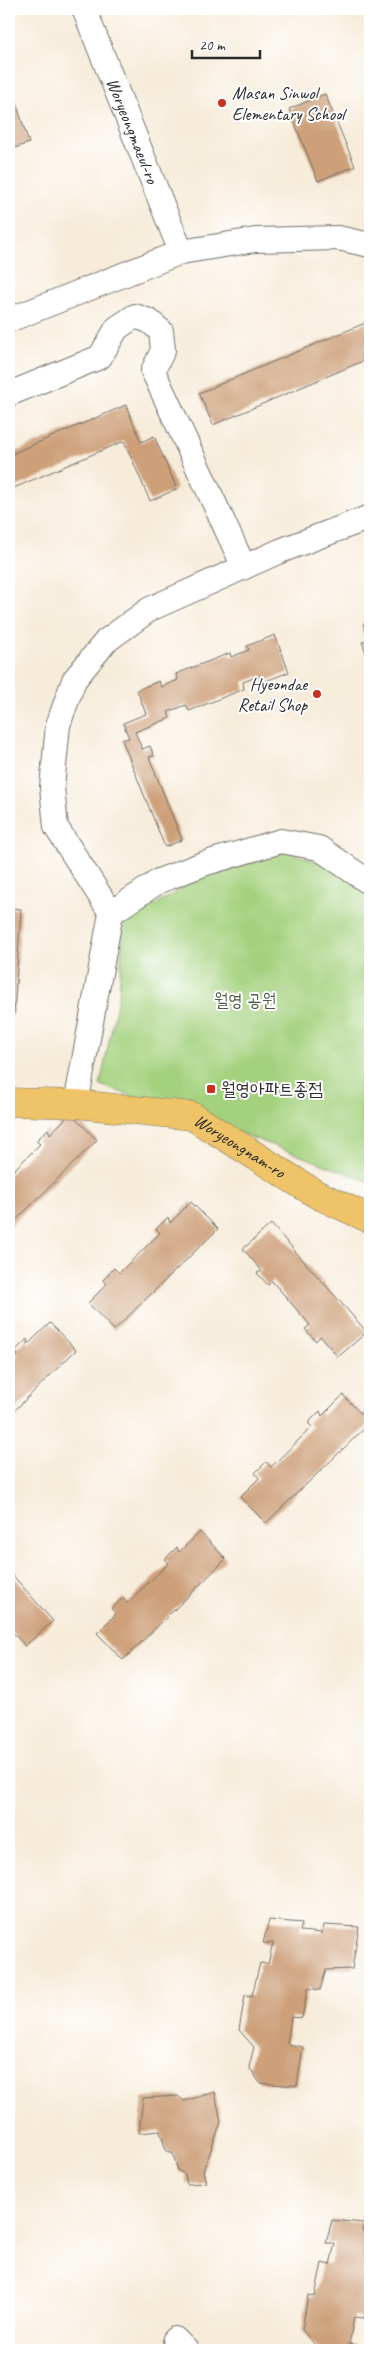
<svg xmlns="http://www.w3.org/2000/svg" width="379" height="2359" viewBox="0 0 379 2359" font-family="Caveat,'Poor Story',sans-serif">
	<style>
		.green { fill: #a4d17e; stroke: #687e54 }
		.building { fill: #cda07a }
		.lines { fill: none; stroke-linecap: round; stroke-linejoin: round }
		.minor-casing { stroke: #726f68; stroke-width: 26 }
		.major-casing { stroke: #726f68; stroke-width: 29 }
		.minor { stroke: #fff; stroke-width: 24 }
		.major { stroke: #efc469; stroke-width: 28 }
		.poi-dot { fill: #c8321e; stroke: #fff; stroke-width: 2 }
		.labels { text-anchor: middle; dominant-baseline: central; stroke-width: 4; stroke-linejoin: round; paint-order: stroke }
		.poi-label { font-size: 18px; fill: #2b2b2b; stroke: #fff; text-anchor: start }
		.street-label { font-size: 18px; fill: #2b2b2b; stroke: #fff }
		.park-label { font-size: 18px; fill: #4f5d44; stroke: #fff }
	</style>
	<rect width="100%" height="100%" fill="#fff"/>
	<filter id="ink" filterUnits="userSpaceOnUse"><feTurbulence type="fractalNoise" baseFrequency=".02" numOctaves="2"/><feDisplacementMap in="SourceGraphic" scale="10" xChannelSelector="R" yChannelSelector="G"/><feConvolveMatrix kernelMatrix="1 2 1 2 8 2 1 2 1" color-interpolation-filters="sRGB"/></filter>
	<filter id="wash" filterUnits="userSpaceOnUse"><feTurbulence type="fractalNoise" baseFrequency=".0096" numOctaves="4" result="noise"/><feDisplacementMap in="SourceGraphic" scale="20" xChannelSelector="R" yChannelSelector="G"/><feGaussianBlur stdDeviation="1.12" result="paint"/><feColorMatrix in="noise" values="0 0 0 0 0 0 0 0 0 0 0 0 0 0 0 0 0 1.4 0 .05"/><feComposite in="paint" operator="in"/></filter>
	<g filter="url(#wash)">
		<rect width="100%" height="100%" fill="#f7ecda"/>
		<path class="green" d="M280,849L333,867L370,896V1182L224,1127L100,1085L119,993L123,925L215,868Z"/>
		<g id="blocks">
			<g class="building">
				<path d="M9,81L29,143L9,150Z"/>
				<path d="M325,94L355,166L318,181L289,109Z"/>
				<path d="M370,321V358L213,425L199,393Z"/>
				<path d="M126,405L141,442L154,436L177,489L150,501L124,441L9,490V455Z"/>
				<path d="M370,621V662L362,642L368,639L363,624Z"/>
				<path d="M275,635L289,672L261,683L259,676L243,682L244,689L189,711L186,705L168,712L170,718L135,732L142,749L150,746L154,756L149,757L182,840L165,847L122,740L129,738L123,723L146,714L137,690L159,681L161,687L178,680L176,674L230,653L231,657L249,650L247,646Z"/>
				<path d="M9,908L21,909L14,1014L9,1013Z"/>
				<path d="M71,1113L97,1140L9,1227V1175L40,1144L36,1141L48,1129L50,1134Z"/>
				<path d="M191,1202L218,1229L114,1330L88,1303L107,1284L103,1280L114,1268L119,1273L160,1233L156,1229L168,1217L170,1223Z"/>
				<path d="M271,1224L367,1332L338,1357L320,1336L316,1341L305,1329L310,1325L272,1281L268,1285L257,1273L262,1271L243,1249Z"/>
				<path d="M50,1323L76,1350L9,1416V1364L18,1355L15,1351L27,1339L28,1344Z"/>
				<path d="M343,1395L370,1423L266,1523L240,1497L259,1478L255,1473L266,1462L271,1467L312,1427L308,1423L320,1411L322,1416Z"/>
				<path d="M200,1532L226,1559L123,1660L97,1633L116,1614L111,1609L123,1598L127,1603L169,1563L165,1559L177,1547L179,1552Z"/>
				<path d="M9,1571L53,1621L25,1646L9,1628Z"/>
				<path d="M269,1920L302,1923L300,1931L322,1933L324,1925L359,1927L352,1969L326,1970L320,1990L308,1988L302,2018L291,2017L287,2044L303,2047L297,2086L260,2083L249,2067L254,2047L239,2030L245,1995L252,1996L260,1963L268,1964L273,1943H263Z"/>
				<path d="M215,2092L221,2122L203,2171L206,2183L187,2184L185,2174L178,2171L173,2154L166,2150L160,2131L139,2133L143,2098L178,2096L184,2101Z"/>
				<path d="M332,2220L364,2223L362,2231L370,2232V2288L364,2318L354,2317L349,2344L365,2347V2350H316L317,2347L302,2330L308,2295L315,2296L322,2263L330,2265L335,2243H326Z"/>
			</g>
		</g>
	</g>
	<g filter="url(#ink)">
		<use href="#blocks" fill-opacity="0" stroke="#726f68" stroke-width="1"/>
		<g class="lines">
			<g class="minor-casing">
				<g id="minor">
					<path id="s1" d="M84,9L181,252"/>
					<path d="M9,320L181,252L255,240L338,238L370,245"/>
					<path d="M9,394L100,357L117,328L135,316L149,321L161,331L163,350L153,371L244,567"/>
					<path d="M111,913L159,881L203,864L281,841L319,848L370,883"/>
					<path d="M76,1104L111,913L56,827L52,787L58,725L74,680L106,641L150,609L280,551L370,517"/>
					<path d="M175,2339L186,2350"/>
				</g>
			</g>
			<g class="major-casing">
				<g id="major">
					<path id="s2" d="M9,1102L76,1104L192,1116L316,1194L370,1219"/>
				</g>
			</g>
			<use href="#minor" class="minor"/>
			<use href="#major" class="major"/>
		</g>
	</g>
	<g class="poi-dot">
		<circle cx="222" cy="103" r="5"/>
		<circle cx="317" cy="694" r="5"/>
		<rect x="206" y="1084" width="10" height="10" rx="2.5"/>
	</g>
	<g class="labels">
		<g class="poi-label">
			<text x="232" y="93">Masan Sinwol<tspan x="232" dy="21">Elementary School</tspan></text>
			<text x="307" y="684" text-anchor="end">Hyeondae<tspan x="307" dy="21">Retail Shop</tspan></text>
			<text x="221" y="1089">월영아파트종점</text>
		</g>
		<g class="street-label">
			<text stroke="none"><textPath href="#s1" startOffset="131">Woryeongmaeul-ro</textPath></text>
			<text stroke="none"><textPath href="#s2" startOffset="240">Woryeongnam-ro</textPath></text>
		</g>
		<g class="park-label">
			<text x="245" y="1000">월영 공원</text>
		</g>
	</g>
	<rect width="379" height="2359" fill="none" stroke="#fff" stroke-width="30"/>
	<path d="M192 50v8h68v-8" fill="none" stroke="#2b2b2b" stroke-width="2.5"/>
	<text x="199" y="50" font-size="15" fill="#2b2b2b" stroke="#ffffff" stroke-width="4" paint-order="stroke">20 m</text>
</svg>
